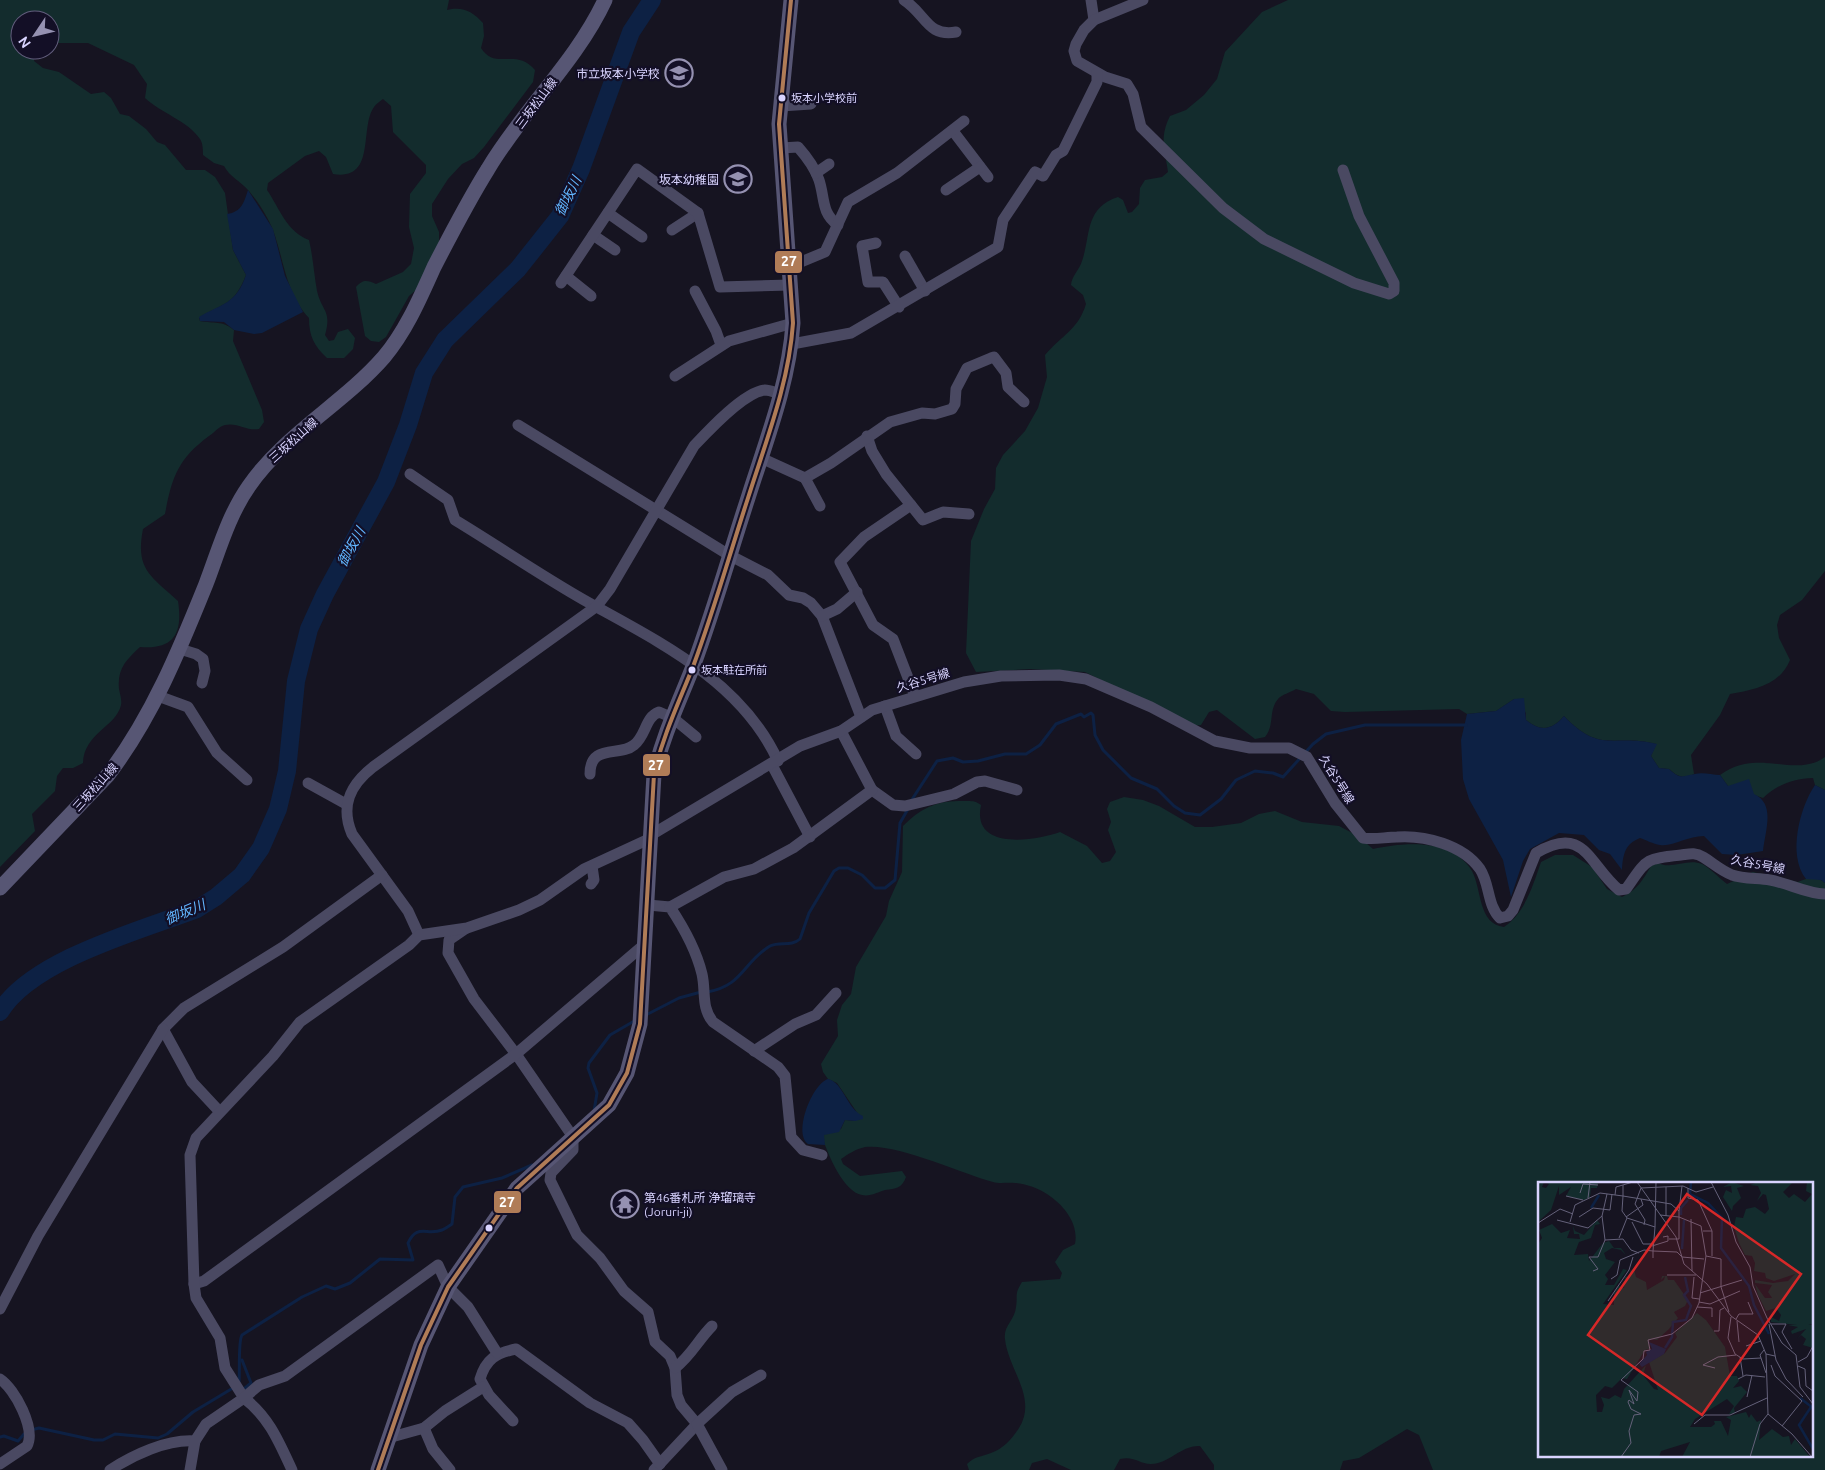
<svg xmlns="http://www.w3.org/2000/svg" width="1825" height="1470" viewBox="0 0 1825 1470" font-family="Ubuntu,'Noto Sans JP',sans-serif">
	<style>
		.green { fill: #132c2d; fill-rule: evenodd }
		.water { fill: #0d2144 }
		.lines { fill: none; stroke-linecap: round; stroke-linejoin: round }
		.stream { stroke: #0d2144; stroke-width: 3 }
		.river { stroke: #0d2144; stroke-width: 18 }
		.minor { stroke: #4a4962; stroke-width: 11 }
		.secondary { stroke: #575674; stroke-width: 15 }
		.bus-1-casing { stroke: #130f26; stroke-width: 8 }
		.bus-1 { stroke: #b07c57; stroke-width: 4 }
		.bus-dot { fill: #d9d4ff; stroke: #130f26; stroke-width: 2 }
		.labels { text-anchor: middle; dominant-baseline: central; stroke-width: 4.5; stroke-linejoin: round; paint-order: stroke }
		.bus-label { font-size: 11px; fill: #d9d4ff; stroke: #130f26; text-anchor: start }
		.poi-label { font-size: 12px; fill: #d9d4ff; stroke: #130f26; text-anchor: end }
		.street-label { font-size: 12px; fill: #d9d4ff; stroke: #130f26 }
		.water-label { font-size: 14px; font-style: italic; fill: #62b6ff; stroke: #130f26 }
		.inset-river { fill: none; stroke: #0d2144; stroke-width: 2.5 }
		.inset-road { fill: none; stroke: #64617a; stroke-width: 1 }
		.view { fill: #d62828; fill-opacity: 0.15; stroke: #d62828; stroke-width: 2.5 }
		.inset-edge { fill: none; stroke: #d9d4ff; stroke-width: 2.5 }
		.line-badge { stroke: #130f26; stroke-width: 2 }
		.badge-label { font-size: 14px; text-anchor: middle; font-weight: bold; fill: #fff }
	</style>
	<rect width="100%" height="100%" fill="#161421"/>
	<g class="green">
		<path d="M0,0H449L447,10C463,6 473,12 483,23L484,36L481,48C495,71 516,47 535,70L533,82L484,147L474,158L462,164L448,179L432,204V216L439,232V245L422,285L409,296L386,337L379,342L371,341L365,336L356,287C363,279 367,280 376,284L403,272L411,264L414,248L409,227L410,194L426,173V165L393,132L391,106L383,99C380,101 376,104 374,107C359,128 377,181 333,174L326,157L319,151L305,156L268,183L267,190C280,209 286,231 309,240C313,257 314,274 317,291C322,312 332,310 325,335L329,341L334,340L338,332L348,329L355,338L353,349L344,358H327C314,346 309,336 309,318C286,294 284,260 273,230C268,217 257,200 248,190C240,181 230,177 224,166L214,163L203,155C203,151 203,143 200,139C188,121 161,113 145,98L147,84L134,65L88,43H50V20H20V50H35L34,61L43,68L59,72L91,94L104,92L111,98L120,114L129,116L146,129L157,142L165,145L186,170H205L215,177L225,193L233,250L246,275C234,306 224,302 199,318L200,321C215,324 221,320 234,330L233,341L262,410L264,422L259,429C246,431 237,422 225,425C219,426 214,433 209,436C178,459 172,477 165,514L143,529C135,570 151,576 178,601C183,633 174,650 140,647C126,660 117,669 119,689C120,694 122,700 121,705C116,727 84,733 83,763L73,768H63L57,776L55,791L32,814L35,831L0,867Z"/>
		<path d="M1288,0H1825V571L1802,600L1780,615L1777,625L1779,638L1790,660C1780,685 1754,690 1730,694L1720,715L1691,755L1694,774C1683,779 1678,777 1669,769L1659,768L1651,756L1656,744C1614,733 1601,755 1564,716C1552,730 1541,732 1526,720V713L1514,699L1496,711L1467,714L1459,709L1345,712L1331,711L1314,694L1296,689C1291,692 1281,695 1278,699C1268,711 1275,725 1265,737L1255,739L1217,710L1209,712L1201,725L1192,726L1085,672L1030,669L976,672L966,653L971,541L984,509L995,489L996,468L1003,455L1025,431L1038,408L1047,377L1045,355C1062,335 1078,330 1086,304L1083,295L1071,285C1072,275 1079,271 1082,261C1091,236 1084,208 1118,197L1123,200L1128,213L1132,212L1139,204L1140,188L1145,180L1162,177L1168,172C1165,150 1159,138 1170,116L1186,110L1204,95L1217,79L1225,52L1262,12Z"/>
		<path d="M1825,757V790L1815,785L1813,778C1793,779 1778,784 1763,798L1728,786L1720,775C1758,747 1795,779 1825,757Z"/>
		<path d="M1124,797L1143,800L1159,806L1195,827H1212L1241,823L1259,814L1275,811L1302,822L1339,826L1358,836L1373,849C1404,842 1453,838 1472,871C1482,890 1478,924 1504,927C1525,913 1533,885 1541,862L1555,855H1573L1592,867L1607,889L1622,897C1637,890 1643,880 1651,866L1658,863C1672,870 1687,858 1702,864C1710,868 1719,878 1727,884L1753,872L1798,882C1807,878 1817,876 1825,883V1470H1433L1419,1435L1407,1429L1359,1458L1343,1461L1340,1470H1214V1465L1200,1446C1181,1445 1169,1464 1151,1464C1139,1464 1135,1456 1120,1459L1114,1470H1071L1047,1459L1032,1463L1029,1470H969L967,1464C975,1456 981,1457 991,1453C1003,1449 1012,1439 1019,1428C1038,1398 1008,1369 1005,1339C1003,1326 1015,1320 1016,1307C1018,1294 1014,1295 1022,1282L1060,1279L1062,1273L1055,1262L1063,1250L1075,1244C1079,1224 1064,1205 1047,1194C1040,1189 1024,1183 1015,1183C1008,1182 1000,1184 993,1182C961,1173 896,1143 865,1147C856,1149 848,1154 841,1159L843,1164L860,1176L902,1171L906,1177C902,1188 896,1189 885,1190C878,1192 870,1197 862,1195C844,1192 828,1155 823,1139L824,1134L841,1129L845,1120L855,1121L858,1114L837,1083L828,1079L823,1072L821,1064L838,1036L837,1020L842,1005L851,994L856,967L886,916L889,901L902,872L903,826C920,808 938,800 962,801C970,801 975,800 981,805C971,851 1035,841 1060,832L1087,846L1102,863L1110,861L1116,852L1108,830L1111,822L1107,809L1110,802ZM1539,1184H1811V1456H1539Z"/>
	</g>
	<g class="water">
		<path d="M248,190L273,229L285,276L303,312L262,333L254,334L234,330L224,322L200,321L199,317C223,303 236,304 246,275L233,250L227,214C242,212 244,202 248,190Z"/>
		<path d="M1524,698L1526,720C1541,732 1552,730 1564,716C1601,755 1614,733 1657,744L1651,756L1659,768L1669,769C1681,780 1681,776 1695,774C1703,772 1712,775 1720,775L1728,786L1749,779L1754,794C1776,804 1765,831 1763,851L1737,855L1722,854L1704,836C1687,836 1673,847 1660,845C1653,844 1646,840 1640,838C1625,844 1623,854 1622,870L1610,854L1599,850L1584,835L1559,833L1530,849L1523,861L1511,897L1503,860L1469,799L1463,779L1461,740L1467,714L1496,711L1514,699Z"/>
		<path d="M1815,785L1825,790V883L1821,880L1806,879C1787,855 1800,807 1815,785Z"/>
		<path d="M828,1079C843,1082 847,1109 863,1116V1119L855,1121L845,1120L839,1132L824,1135L825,1145L808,1144C793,1133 812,1084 828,1079Z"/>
	</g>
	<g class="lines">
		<g class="stream">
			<path d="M911,801L937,761L953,758L963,762L978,761L1005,754H1026L1040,745L1056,724L1081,714L1084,717L1091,713L1093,715L1095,735L1103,750L1131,778L1157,789L1174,806L1185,813L1200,815L1221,799L1236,780L1255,771L1273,773L1283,777L1313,744L1326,734L1365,725H1466"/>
			<path d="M707,992C743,986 743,962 770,946C780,941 791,947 800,939L809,913L834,871L839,868H848L862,875L875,888H885L895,880L900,823L908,809"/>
			<path d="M644,1016L679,998L701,992"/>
			<path d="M594,1111L597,1093L588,1068L589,1063L610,1035L636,1020"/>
			<path d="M242,1360L251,1383L245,1388"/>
			<path d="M239,1382C240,1371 238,1341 242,1335L302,1297L326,1286L335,1289L350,1283L380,1259L413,1260L408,1243C417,1223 427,1236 442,1230C445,1229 449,1226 452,1224L455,1197L463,1187L502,1178L532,1165"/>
			<path d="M31,1430L39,1428L94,1440H103L115,1434L158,1438L167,1434L193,1412L233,1388"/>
			<path d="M0,1437L4,1436L18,1441L24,1434"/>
		</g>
		<path class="river" d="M0,1012C31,960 141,930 197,909L216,897L242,875L261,848L278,809L287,771L296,681L309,629L325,594L386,482L408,425L424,373L445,340L518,269L560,216L581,169L631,32L652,0"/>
		<g class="minor">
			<path d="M904,0C926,14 927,37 956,32"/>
			<path d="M1091,0L1094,20"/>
			<path d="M1143,0L1094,20L1084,30L1076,44L1074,51L1077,61L1105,77L1127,84L1133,94L1141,127L1223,208L1264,239L1354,283L1389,294L1394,291V283L1359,216L1343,170"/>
			<path d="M781,106L811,104"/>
			<path d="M953,131L988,177"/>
			<path d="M781,148L798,147C806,156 815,168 819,180C825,198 821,213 838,225"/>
			<path d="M816,173L829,164"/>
			<path d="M946,190L980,167"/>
			<path d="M608,213L642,237"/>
			<path d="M672,230L698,213"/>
			<path d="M593,235L615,250"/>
			<path d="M876,243L862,246L868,282H883L899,307"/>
			<path d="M905,256L925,291"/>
			<path d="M789,267L825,252L848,202L897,173L964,121"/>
			<path d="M566,276L591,296"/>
			<path d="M561,283L637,169L698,213L720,287L790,285"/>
			<path d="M695,291L716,331L721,345"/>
			<path d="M792,344L851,333L998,247L1003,220L1035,172L1043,176L1056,155L1063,151L1097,82V73"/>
			<path d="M675,376L729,341L793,323"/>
			<path d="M518,425L729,555L768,575L789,595L803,598L811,603L822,616L861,717"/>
			<path d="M867,436L872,451L886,474L923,520L943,512L969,514"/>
			<path d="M761,458L805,478L831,463L890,422L922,413L935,414L952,409L955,404L956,389L967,368L991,358L994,357L1006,373L1008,387L1024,402"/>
			<path d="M410,474L448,500L455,520C498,546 540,575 584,600C657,641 741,680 778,761"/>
			<path d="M805,478L820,506"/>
			<path d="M911,505L864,537L840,562L873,625L893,639L915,696"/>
			<path d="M822,616L837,609L857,592"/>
			<path d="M180,649L196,654L203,659L205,671L202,683"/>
			<path d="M158,696L188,707L217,753L247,780"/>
			<path d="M885,706L896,736L916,754"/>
			<path d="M772,765L810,837"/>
			<path d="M590,774C590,743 620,757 634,745C646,736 645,717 659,712L673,718L696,737"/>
			<path d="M308,783L346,804"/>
			<path d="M872,790L893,805L905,806L954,794L977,782L985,781L1017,790"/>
			<path d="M591,884L594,880L592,866"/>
			<path d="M648,905L670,907C684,928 696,949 702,974C706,991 701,1008 713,1022L778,1067L785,1076L791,1137L803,1150L822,1155"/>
			<path d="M670,907L724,877L754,869L793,848L872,790L841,731"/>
			<path d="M465,929L449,940L448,953L474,999L516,1054L573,1137V1150L551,1173L550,1180L577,1235L600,1258L624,1291L648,1312L655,1342L670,1356L675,1368L677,1395L681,1405L697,1424L654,1470"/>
			<path d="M419,935L408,911L352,834C340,806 350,785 373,767L597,606L610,589L694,446C708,431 744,392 765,390C770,390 776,393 780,394"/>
			<path d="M754,1051L795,1024L816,1015L836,993"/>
			<path d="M219,1111L192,1082L163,1029L184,1008L283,947L382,875"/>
			<path d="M194,1284L204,1281L516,1054L645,944"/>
			<path d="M0,1309L38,1236L163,1029"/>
			<path d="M675,1368C691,1356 698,1340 712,1326"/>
			<path d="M0,1379C15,1389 36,1429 27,1446L0,1464"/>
			<path d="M513,1421L489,1395L480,1379C486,1359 496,1353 516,1349L590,1403L628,1423L643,1440L660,1464"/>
			<path d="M424,1428L445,1411L483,1387"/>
			<path d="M388,1438L424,1428L433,1449L450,1470"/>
			<path d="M110,1470C133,1455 167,1439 195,1441"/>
			<path d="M190,1470L195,1441L206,1424L244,1398L225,1368L220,1338L196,1298L194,1284L190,1155L196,1138L273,1056L300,1022L409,945L419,935L467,928L519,910L540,900L584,869L649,839L651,835L800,746L841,731L872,710L964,682L1001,676L1059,675L1086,679L1151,707L1215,741L1250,748H1289L1307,757L1335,803L1363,838C1375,840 1385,837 1397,837C1425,835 1463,845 1480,869C1490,884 1487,905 1500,918L1508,916L1513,910L1536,853C1585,824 1588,864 1619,890L1626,889C1648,858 1644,859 1681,855C1689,854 1695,852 1703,857C1713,863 1720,870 1732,875C1743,879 1757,878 1770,880C1788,883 1807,894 1825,894"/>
			<path d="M292,1470C279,1442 269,1417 244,1398L259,1385L285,1376L438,1265L448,1287L468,1307L497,1353"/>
			<path d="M722,1470L697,1424L732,1392L761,1375"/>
		</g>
		<g class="secondary">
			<path d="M0,888L108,775C152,717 179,651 206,584C219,550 228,516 249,486C285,434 343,404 384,357C406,331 420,298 434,267C451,234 468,201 488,169C523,110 576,62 605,0"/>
			<path d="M378,1470L421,1345L448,1287L517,1188L609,1105L627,1073L640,1024L654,774C663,735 680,700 694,664C714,610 730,553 748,498C766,441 789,383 793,323L779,124L791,0"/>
		</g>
		<g class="bus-1-casing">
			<path id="bus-1" d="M378,1470L421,1345L448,1287L517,1188L609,1105L627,1073L640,1024L654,774C663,735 680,700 694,664C714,610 730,553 748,498C766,441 789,383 793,323L779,124L791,0"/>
		</g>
		<use href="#bus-1" class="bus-1"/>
	</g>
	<defs>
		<g id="school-ring" transform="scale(1.4375)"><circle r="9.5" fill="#130f26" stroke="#9591b1" stroke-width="1.5"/><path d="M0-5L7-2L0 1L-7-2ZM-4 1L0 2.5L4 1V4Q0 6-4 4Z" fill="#9591b1"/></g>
		<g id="temple-ring" transform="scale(1.4375)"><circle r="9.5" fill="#130f26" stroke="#9591b1" stroke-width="1.5"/><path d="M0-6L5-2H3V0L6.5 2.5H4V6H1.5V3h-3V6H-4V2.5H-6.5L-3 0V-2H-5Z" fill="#9591b1"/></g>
	</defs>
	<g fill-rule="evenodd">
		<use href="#school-ring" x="679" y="73"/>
		<use href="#school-ring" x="738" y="179"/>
		<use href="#temple-ring" x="625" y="1204"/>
	</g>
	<g class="bus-dot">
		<circle cx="782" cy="98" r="4.5"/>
		<circle cx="692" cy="670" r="4.5"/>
		<circle cx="489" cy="1228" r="4.5"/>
	</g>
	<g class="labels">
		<g class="bus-label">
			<text x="791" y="98">坂本小学校前</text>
			<text x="701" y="670">坂本駐在所前</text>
		</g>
		<g class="poi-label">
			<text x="660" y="73">市立坂本小学校</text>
			<text x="719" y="179">坂本幼稚園</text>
			<text x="644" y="1197" text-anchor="start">第46番札所 浄瑠璃寺<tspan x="644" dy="14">(Joruri-ji)</tspan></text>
		</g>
		<g class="street-label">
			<text transform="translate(536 103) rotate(-53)">三坂松山線</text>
			<text transform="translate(293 440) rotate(-42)">三坂松山線</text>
			<text transform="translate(923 680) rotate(-17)">久谷5号線</text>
			<text transform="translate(1337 779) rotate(58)">久谷5号線</text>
			<text transform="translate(95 787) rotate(-48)">三坂松山線</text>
			<text transform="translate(1758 864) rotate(11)">久谷5号線</text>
		</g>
		<g class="water-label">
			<text transform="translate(568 196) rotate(-64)">御坂川</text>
			<text transform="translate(351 547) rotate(-61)">御坂川</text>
			<text transform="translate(185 912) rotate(-23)">御坂川</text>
		</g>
	</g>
	<g transform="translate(1538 1182)">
		<rect width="275" height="275" fill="#161421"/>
		<path d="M0,0H6L4,5L8,6L11,2L7,0H60L59,6H53L52,15L46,18L28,14L33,5L21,13V4L13,28L0,40ZM194,0L206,4L199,6L203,16L195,24L194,29L185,15L188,8L194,11L193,4L185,5ZM220,0H255L245,10L251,16L256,12L267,20L274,12L268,9L269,0H275L274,142L267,144L233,140V135L241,139L243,133L238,126L228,129L220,113L217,102L227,116H234L230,110L234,103L217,101V98L235,101L250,99L257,92L236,99L228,96L227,91L216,89L217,81L214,74L207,73L201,61L196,45L198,35L205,36L208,27L217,25L227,32L231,27L228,13L225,12L219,19L223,11L220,4L212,3ZM59,38L62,42L57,43L53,56L41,60L36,73L50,72L51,79L65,61L71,59L76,66H83L88,73L83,68L74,66L66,71L68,77L77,80L67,93L70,97L67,103H76L85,87L89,88L65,122L76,123V111L80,104L86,106L87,95L93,94L92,89L96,87L98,95L108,100L109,108L126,98L127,94L123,98L124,94H129L130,98H136L150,118L147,124L136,130L140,136L131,147L119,158L111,157V167L107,168L89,197L84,196L74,206L67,204L58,213L59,230H64L66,223L63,215L71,217L77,213L83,216L86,207L108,183L105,193L116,207L120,208L111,180L127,171L139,155L137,151L159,131L168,138L187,165L192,194H199L201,199L195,206L203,204L209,210L196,226L197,231L191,232L196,224L189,217L157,237L152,245H173L177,242L176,239H183L190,254L193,238L188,235L208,230L211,236L213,232L219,240L223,238L221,258L234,247L245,255L251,254L253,263L257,257L272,275H144L152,260L123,269L121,275H0V62L4,56L1,48L14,42L23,51L32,48L29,56L42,57L41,52H36L35,44L37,49L46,53ZM250,143H275V166L265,163L268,157L263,153L259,157L268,147L254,152L253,149L260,145Z" fill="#132c2d"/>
		<path d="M111,160L128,167L126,172L104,185L101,182L109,173L108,170L114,167Z" fill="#0d2144"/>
		<path class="inset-river" d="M153,0L152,12L170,21L184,36L183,66L211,104L216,123L231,152M53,26L61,13M143,33V26L150,18M144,67L146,38M127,166L134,155L135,140L148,138L153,124L146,113L150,109L147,95M262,216L275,226M273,225L261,243L275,267"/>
		<path class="inset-road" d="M99,0L138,55L146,82L169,102L193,134L220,153L228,172L237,174M173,0L190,33L198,60L212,85L215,104L229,136L244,161L258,173L262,205L275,222M150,6V16L160,18L174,49M42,11L45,2L60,3M77,13L78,5L95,0M28,14L45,18M50,16L52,0M141,29L144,4M122,33L141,35V57H131M128,34V5M41,35L55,26L72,28L74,12M88,35L105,23L103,17M153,37L154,89M19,38L50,46L64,34M32,40L37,23L43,20L62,11L85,14L84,29L89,36L117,45L115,69L139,70L144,75L166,77M94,40L105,62H113M0,41L22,27L35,32M106,43L107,38L97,22L103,6L145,4L158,10L175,5M117,45L118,0M165,49H174V74M81,56L89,36M67,58L64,34L69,12M114,64L130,59V54L125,55M168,74L183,77V105L191,130M55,89L60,87L51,75H60L67,58L85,57L93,68L101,71M129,93H158M156,95L154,116L161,117M73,97L79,93L82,78L106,68L115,69V76M162,111L204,98M70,119L91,88L95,75M161,120L172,122L202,109M159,125L174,126V135M193,135L190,156L197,172L205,177L223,176M198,137L201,132H215L210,120M199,139L201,160M231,142L238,178L248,197L265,215M233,142H248L244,150L254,167M176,149H181L182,128L186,126M208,164L223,159M226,168L222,173L228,191M228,172L230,232L254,252L274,275M202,175L205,194M260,180L269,175L275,164M233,183L237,194L264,219M260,184L267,187L268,204L275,209M177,186L165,183L180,175L198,173M200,197L208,193L227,195M209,215L214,193M156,242L167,233H192L229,216M244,244L264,219M83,275L93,261L91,249L96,233L103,232L93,227L90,220L91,218L96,222L91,208L99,219L100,210L83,198L105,177L106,169L112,168L110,158L134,152L154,136L161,121L168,74L163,44L141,35V29L133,22L85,14V3M212,275L222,242L230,232"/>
		<path class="view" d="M149,12L263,92L164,233L50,153Z"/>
		<rect width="275" height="275" class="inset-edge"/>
	</g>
	<g class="line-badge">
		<rect x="774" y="250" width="29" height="24" rx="5" fill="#b07c57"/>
		<rect x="642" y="753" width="29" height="24" rx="5" fill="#b07c57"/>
		<rect x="493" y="1190" width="29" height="24" rx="5" fill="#b07c57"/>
	</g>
	<g class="badge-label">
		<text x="789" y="266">27</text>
		<text x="656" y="770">27</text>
		<text x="507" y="1207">27</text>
	</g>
	<g transform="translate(35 35) rotate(235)"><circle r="24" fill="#130f26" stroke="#625e7d"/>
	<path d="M0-4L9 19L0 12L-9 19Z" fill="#9591b1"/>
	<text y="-8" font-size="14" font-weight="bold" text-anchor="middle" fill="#d9d4ff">N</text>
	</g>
</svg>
